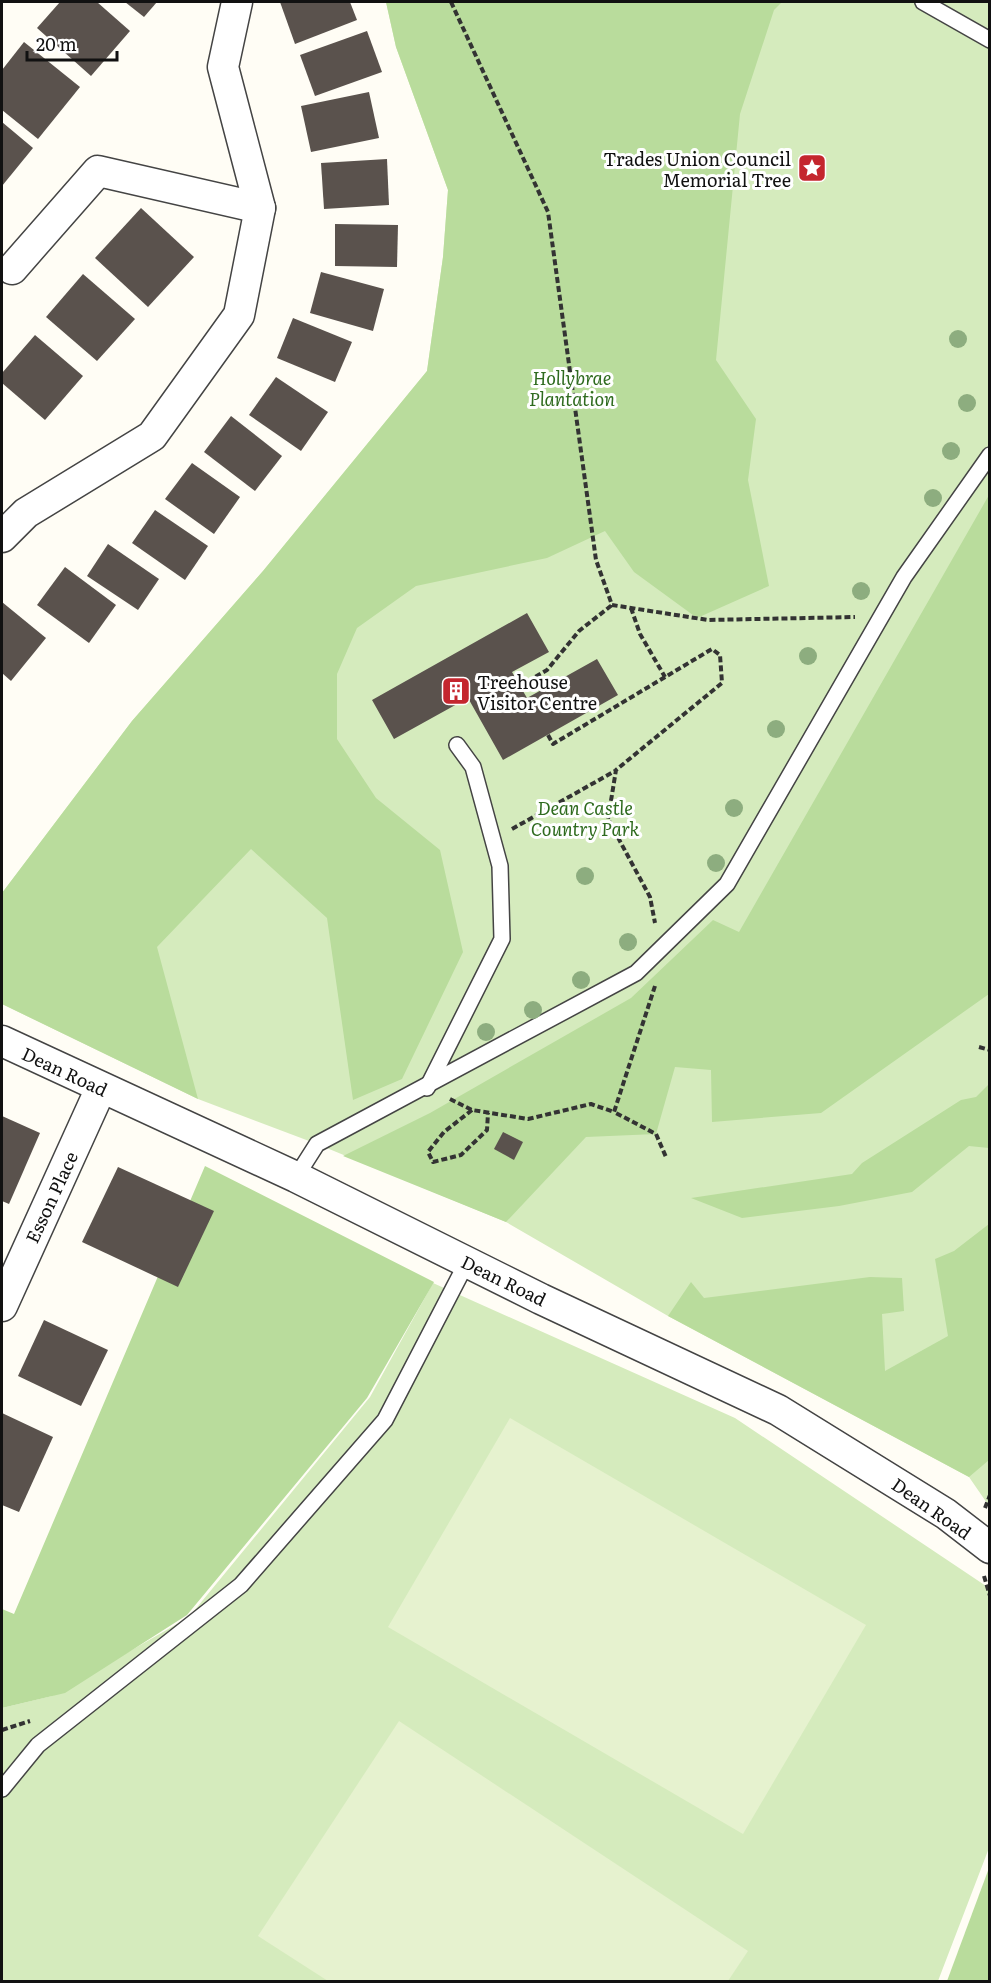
<svg xmlns="http://www.w3.org/2000/svg" width="991" height="1983" viewBox="0 0 991 1983" font-family="Literata,serif">
	<style>
		.green { fill: #d5ebbd }
		.forest { fill: #b9dc9c }
		.pitch { fill: #e6f2cf }
		.building { fill: #5a524d }
		.lines { fill: none; stroke-linecap: round; stroke-linejoin: round }
		.lane-casing { stroke: #444; stroke-width: 18 }
		.street-casing { stroke: #444; stroke-width: 33 }
		.path { stroke: #333; stroke-width: 4; stroke-dasharray: 6 3; stroke-linecap: butt }
		.lane { stroke: #fff; stroke-width: 15 }
		.street { stroke: #fff; stroke-width: 30 }
		.tree { fill: #8dad7f }
		.labels { text-anchor: middle; dominant-baseline: central; stroke-width: 6; stroke-linejoin: round; paint-order: stroke }
		.poi-label { font-size: 18px; fill: #111; stroke: #fff; text-anchor: end }
		.park-label { font-size: 18px; font-style: italic; fill: #2f6b1f; stroke: #fff }
		.street-label { font-size: 18px; fill: #111; stroke: #fff }
	</style>
	<rect width="100%" height="100%" fill="#fffdf5"/>
	<g class="green">
		<path d="M386,2H989V1506L969,1477L668,1316L506,1222L317,1144L198,1099L2,1004V893L132,721L263,571L427,371L443,257L448,190L396,47Z"/>
		<path d="M433,1283L735,1418L989,1588V1848L938,1981L2,1982V1708L52,1696L189,1617L370,1397Z"/>
	</g>
	<g class="forest">
		<path d="M386,2H782L774,10L740,114L716,360L756,419L748,480L769,586L697,618L634,572L605,531L547,558L416,586L357,628L337,674V739L376,798L440,850L463,952L402,1079L353,1100L327,918L251,849L157,947L198,1099L2,1004V893L132,721L263,571L427,371L443,257L448,190L396,47Z"/>
		<path d="M989,495V994L821,1113L712,1122L711,1070L675,1067L656,1134L586,1137L506,1222L343,1156L430,1113L631,998L713,920L739,932Z"/>
		<path d="M989,1084V1148L969,1146L912,1192L839,1206L742,1218L691,1198L852,1174L862,1163L961,1100L976,1097Z"/>
		<path d="M205,1166L434,1282L367,1398L187,1615L65,1693L2,1708V1609L14,1614Z"/>
		<path d="M989,1224V1460L969,1477L668,1316L691,1282L704,1298L870,1277L902,1278L904,1311L882,1314L885,1371L948,1336L935,1259L954,1251Z"/>
		<path d="M989,1868V1981H947Z"/>
	</g>
	<g class="pitch">
		<path d="M510,1418L866,1625L743,1834L388,1627Z"/>
		<path d="M399,1721L748,1951L728,1981H328L258,1936Z"/>
	</g>
	<g class="building">
		<path d="M60,2H97L130,31L91,76L37,28Z"/>
		<path d="M125,2H157L144,17Z"/>
		<path d="M280,2H350L357,20L295,44Z"/>
		<path d="M367,31L382,72L315,96L300,55Z"/>
		<path d="M24,42L80,87L38,139L2,110V70Z"/>
		<path d="M369,92L379,138L311,152L301,106Z"/>
		<path d="M2,122L33,148L2,186Z"/>
		<path d="M387,159L389,205L324,209L321,163Z"/>
		<path d="M141,208L194,257L148,307L95,258Z"/>
		<path d="M335,224L398,225L397,267L335,266Z"/>
		<path d="M321,272L384,289L373,331L310,313Z"/>
		<path d="M83,274L135,319L97,361L46,317Z"/>
		<path d="M293,318L352,342L335,382L277,358Z"/>
		<path d="M35,335L83,376L45,420L2,383V373Z"/>
		<path d="M276,377L328,412L301,451L249,415Z"/>
		<path d="M231,416L282,456L255,491L204,452Z"/>
		<path d="M192,463L240,497L214,534L165,499Z"/>
		<path d="M155,510L208,546L185,580L132,543Z"/>
		<path d="M108,544L159,579L138,610L87,576Z"/>
		<path d="M65,567L116,605L89,643L37,605Z"/>
		<path d="M2,602L46,638L11,681L2,673Z"/>
		<path d="M527,613L549,652L512,672L527,698L597,659L618,695L503,760L468,698L394,739L372,700Z"/>
		<path d="M2,1116L40,1133L9,1204L2,1201Z"/>
		<path d="M503,1132L523,1142L514,1160L494,1149Z"/>
		<path d="M118,1167L214,1211L178,1287L82,1242Z"/>
		<path d="M44,1320L108,1350L81,1406L18,1376Z"/>
		<path d="M2,1413L53,1437L19,1512L2,1505Z"/>
	</g>
	<g class="lines">
		<g class="lane-casing">
			<g id="lane">
				<path d="M923,2L990,40"/>
				<path d="M427,1088L502,939L500,866L473,767L457,745"/>
				<path d="M296,1177L317,1144L636,973L727,884L904,577L990,455"/>
				<path d="M2,1789L38,1745L241,1585L385,1420L467,1262"/>
			</g>
		</g>
		<g class="street-casing">
			<g id="street">
				<path d="M12,269L98,171L260,208"/>
				<path d="M2,537L26,513L152,436L239,315L260,208L223,67L237,2"/>
				<path d="M2,1041L296,1177L541,1299L778,1410L946,1514L990,1548"/>
				<path d="M2,1306L101,1088"/>
			</g>
		</g>
		<g class="path">
			<path d="M451,2L548,212L596,560L612,605L708,620L855,617"/>
			<path d="M631,608L640,634L665,677"/>
			<path d="M520,686L547,670L579,631L612,605"/>
			<path d="M548,735L553,744L712,649L720,655L722,683L616,770L608,819L650,897L655,923"/>
			<path d="M512,829L615,771"/>
			<path d="M655,986L614,1112L656,1134L666,1157"/>
			<path d="M979,1047L990,1050"/>
			<path d="M450,1099L472,1110L528,1119L591,1104L614,1112"/>
			<path d="M472,1110L444,1132L428,1152L433,1162L461,1155L487,1130L488,1113"/>
			<path d="M985,1508L990,1495"/>
			<path d="M984,1576L990,1596"/>
			<path d="M2,1730L30,1721"/>
		</g>
		<use href="#lane" class="lane"/>
		<use href="#street" class="street"/>
	</g>
	<g class="tree">
		<circle cx="958" cy="339" r="9"/>
		<circle cx="967" cy="403" r="9"/>
		<circle cx="951" cy="451" r="9"/>
		<circle cx="933" cy="498" r="9"/>
		<circle cx="861" cy="591" r="9"/>
		<circle cx="808" cy="656" r="9"/>
		<circle cx="776" cy="729" r="9"/>
		<circle cx="734" cy="808" r="9"/>
		<circle cx="716" cy="863" r="9"/>
		<circle cx="585" cy="876" r="9"/>
		<circle cx="628" cy="942" r="9"/>
		<circle cx="581" cy="980" r="9"/>
		<circle cx="533" cy="1010" r="9"/>
		<circle cx="486" cy="1032" r="9"/>
	</g>
	<defs>
		<g id="sight-square" transform="scale(1.5)"><rect x="-9" y="-9" width="18" height="18" rx="4" fill="#c4262e" stroke="#fff"/><path d="M0-6L1.8-2.2L6-1.7L2.9 1.2L3.7 5.4L0 3.3L-3.7 5.4L-2.9 1.2L-6-1.7L-1.8-2.2Z" fill="#fff"/></g>
		<g id="building-square" transform="scale(1.5)"><rect x="-9" y="-9" width="18" height="18" rx="4" fill="#c4262e" stroke="#fff"/><path d="M-4-6H4V6H1V3H-1V6H-4ZM-2.5-4.3h1.7v1.8h-1.7ZM.8-4.3h1.7v1.8H.8ZM-2.5-1h1.7V.8h-1.7ZM.8-1h1.7V.8H.8Z" fill="#fff"/></g>
	</defs>
	<g fill-rule="evenodd">
		<use href="#sight-square" x="812" y="168"/>
		<use href="#building-square" x="456" y="691"/>
	</g>
	<g class="labels">
		<g class="poi-label">
			<text x="791" y="158">Trades Union Council<tspan x="791" dy="21">Memorial Tree</tspan></text>
			<text x="477" y="681" text-anchor="start">Treehouse<tspan x="477" dy="21">Visitor Centre</tspan></text>
		</g>
		<g class="park-label">
			<text x="572" y="377">Hollybrae<tspan x="572" dy="21">Plantation</tspan></text>
			<text x="585" y="807">Dean Castle<tspan x="585" dy="21">Country Park</tspan></text>
		</g>
		<g class="street-label">
			<text transform="translate(65 1071) rotate(25)">Dean Road</text>
			<text transform="translate(51 1197) rotate(-65)">Esson Place</text>
			<text transform="translate(504 1280) rotate(26)">Dean Road</text>
			<text transform="translate(932 1508) rotate(35)">Dean Road</text>
		</g>
	</g>
	<rect width="991" height="1983" fill="none" stroke="#111111" stroke-width="6"/>
	<path d="M27 51v9h90v-9" fill="none" stroke="#111111" stroke-width="3"/>
	<text x="36" y="51" font-size="18" fill="#111111" stroke="#ffffff" stroke-width="4.5" paint-order="stroke">20 m</text>
</svg>
